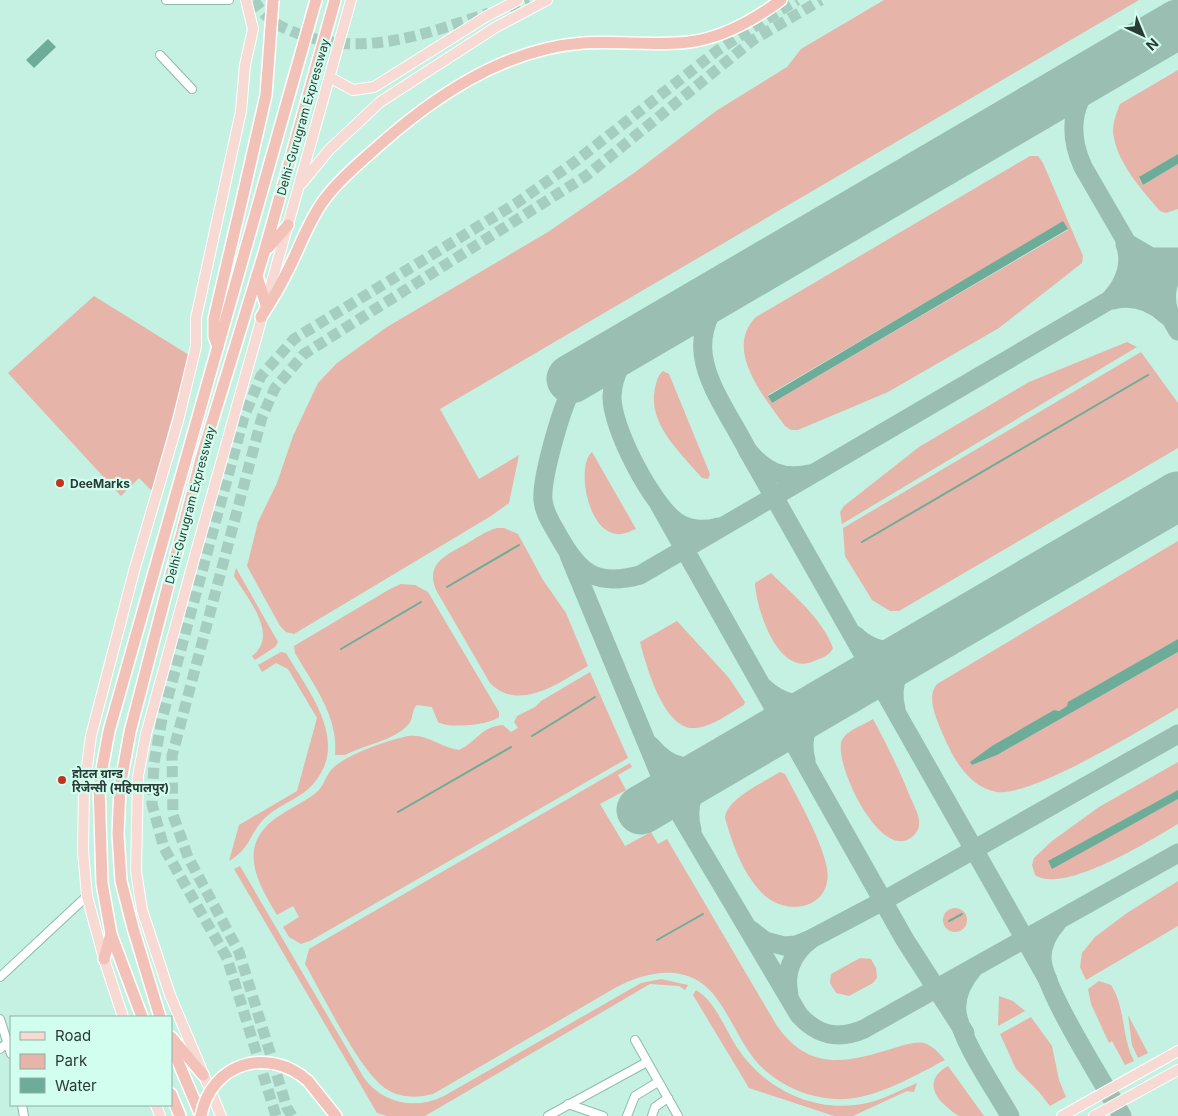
<svg xmlns="http://www.w3.org/2000/svg" width="1178" height="1116" viewBox="0 0 1178 1116" font-family="Inter,'Noto Sans Devanagari',sans-serif">
	<style>
		.green { fill: #e7b4a9; fill-rule: evenodd }
		.water { fill: #6cac98 }
		.lines { fill: none; stroke-linecap: round; stroke-linejoin: round }
		.stream { stroke: #6cac98; stroke-width: 2 }
		.taxiway { stroke: #9abfb2; stroke-width: 19 }
		.runway { stroke: #9abfb2; stroke-width: 49 }
		.highway-tunnel { stroke: #a5cdc0; stroke-width: 11; stroke-dasharray: 11 5.5; stroke-linecap: butt }
		.minor-casing { stroke: #8fbaac; stroke-width: 10 }
		.major-casing { stroke: #fff; stroke-width: 12 }
		.highway-casing { stroke: #fff; stroke-width: 14 }
		.minor { stroke: #fff; stroke-width: 8 }
		.major { stroke: #f7dad4; stroke-width: 10 }
		.highway { stroke: #f2c2b8; stroke-width: 11 }
		.highway-bridge-casing { stroke: #fff; stroke-width: 14; stroke-linecap: butt }
		.highway-bridge { stroke: #f2c2b8; stroke-width: 11 }
		.poi-dot { fill: #c0341e; stroke: #d2feef; stroke-width: 2 }
		.labels { text-anchor: middle; dominant-baseline: central; stroke-width: 4.5; stroke-linejoin: round; paint-order: stroke }
		.street-label { font-size: 12px; fill: #2a3b36; stroke: #d2feef }
		.poi-label { font-size: 12px; font-weight: bold; fill: #2a3b36; stroke: #d2feef; text-anchor: start }
	</style>
	<rect width="100%" height="100%" fill="#c4f1e2"/>
	<g class="green">
		<path d="M884,0H1139L440,409L479,479L519,455L509,503L491,516L294,634L286,632L280,626L247,566L258,522L277,483L293,436L318,383L337,363L387,327L548,232L634,173L716,111L787,67L801,49Z"/>
		<path d="M1178,70V154L1139,178L1143,185L1178,164V209L1166,213L1160,211C1143,191 1119,165 1114,138C1111,127 1116,114 1120,104Z"/>
		<path d="M1030,156H1038L1043,163L1083,256L1082,263L999,328L888,392L798,430H791L785,426C765,398 723,350 756,317ZM1063,222L1068,230L772,403L768,395Z"/>
		<path d="M94,296L189,355L152,491L139,478L121,496L8,373Z"/>
		<path d="M1127,342L1137,347L842,524L840,512L844,506L919,447L1029,382Z"/>
		<path d="M1141,352L1178,403V448L899,611H890L872,600L845,556L843,528Z"/>
		<path d="M663,371L669,374L710,474L708,479L702,478C681,453 647,424 655,388C657,381 657,376 663,371Z"/>
		<path d="M592,452L636,529C630,531 624,535 617,534C587,532 576,465 592,452Z"/>
		<path d="M497,528H504L518,534L543,580L566,613L588,666C560,682 519,713 490,683L436,590C425,564 446,555 466,544C476,538 486,531 497,528Z"/>
		<path d="M1178,541V639L1069,702L1067,706L1059,711L1054,710L972,765L997,755L1178,652V708C1144,728 1032,797 997,792C969,787 954,760 944,737C938,722 925,698 937,684Z"/>
		<path d="M236,568L278,642L275,647L255,660L252,656C280,635 247,598 234,576Z"/>
		<path d="M771,573C793,595 822,618 833,648C830,656 821,658 814,661C778,678 756,608 755,583Z"/>
		<path d="M401,584L415,585L428,592L499,712V717C489,725 449,729 438,722L432,707L417,705C411,710 414,719 408,725C393,741 364,745 345,755H335C339,717 313,684 295,653L294,646L390,589Z"/>
		<path d="M677,621L729,678L745,702L744,705C730,713 712,727 695,728C664,731 646,665 640,642Z"/>
		<path d="M281,652L286,653C308,691 350,741 314,783C302,798 282,803 267,816C249,832 252,848 229,861L239,825L297,791L317,718L288,669L276,663L262,672L258,665Z"/>
		<path d="M590,672L628,758L310,941L301,944L289,937L283,927L299,917L293,906L277,915C258,883 236,847 276,818C290,808 305,802 318,791C324,785 326,775 332,769C345,755 390,739 409,736C428,734 442,748 459,750C478,741 480,727 503,725L511,732L518,728L514,722L517,716L535,707L541,701Z"/>
		<path d="M873,719C887,745 900,771 911,799C914,805 918,813 919,820C920,827 917,833 912,837C880,863 832,760 842,740C847,730 864,725 873,719Z"/>
		<path d="M1178,762V790L1048,862L1052,868L1178,799V824C1151,840 1063,895 1035,875L1032,865L1034,858L1052,841L1099,807Z"/>
		<path d="M630,763L632,767L618,775L626,790L600,804L625,846L651,832L658,844L667,839L777,1026C809,1071 845,1063 891,1049C901,1046 914,1041 924,1043C933,1046 939,1053 945,1060C916,1075 886,1093 854,1098C819,1104 777,1087 755,1060C740,1041 731,1018 717,999C691,962 649,970 615,988L433,1094C418,1098 401,1098 388,1090C361,1075 322,993 305,964L309,949Z"/>
		<path d="M780,772L785,774C798,799 820,837 826,864C837,906 789,920 762,893C742,872 733,845 725,818C726,799 764,782 780,772Z"/>
		<path d="M240,866L364,1078C383,1104 416,1110 444,1096L641,983L661,979L688,985L685,990L679,986L650,984L425,1116H387L377,1113L234,869Z"/>
		<path d="M1178,881V926L1086,980L1080,967L1082,953L1095,937L1127,913Z"/>
		<circle cx="955" cy="920" r="12"/>
		<path d="M860,958L871,959L876,968L877,978L873,983L849,996L836,993L830,983L831,974Z"/>
		<path d="M1099,981L1111,985C1126,1008 1121,1036 1134,1061L1125,1065L1112,1041L1109,1043L1091,1004L1088,989Z"/>
		<path d="M696,990C715,1001 724,1027 736,1046C764,1090 818,1116 871,1102C887,1098 902,1089 917,1083L914,1092L907,1091L853,1116H834L749,1088L693,995Z"/>
		<path d="M999,996L1013,1001L1025,1011L998,1026Z"/>
		<path d="M1128,1015L1148,1053L1138,1058L1132,1045Z"/>
		<path d="M1031,1017L1052,1046L1059,1080L1066,1097L1050,1106L1039,1092L1016,1069L1000,1034Z"/>
		<path d="M948,1066L984,1116C976,1116 967,1116 960,1116C955,1115 951,1110 947,1107C930,1093 928,1077 948,1066Z"/>
	</g>
	<g class="water">
		<path d="M48,39L56,47L34,68L26,60Z"/>
		<path d="M1178,154V164L1143,185L1139,177Z"/>
		<path d="M1063,221L1068,229L772,403L768,396Z"/>
		<path d="M1178,639V652L997,755L972,765L970,762L992,746L1054,710L1059,711L1067,706L1068,702Z"/>
		<path d="M1178,790V799L1052,869L1048,861Z"/>
	</g>
	<g class="lines">
		<g class="stream">
			<path d="M862,542L1148,375"/>
			<path d="M447,587L519,545"/>
			<path d="M341,649L421,602"/>
			<path d="M532,736L595,697"/>
			<path d="M398,812L511,747"/>
			<path d="M949,921L962,914"/>
			<path d="M657,940L703,914"/>
		</g>
		<g class="taxiway">
			<path d="M1104,67C1074,97 1065,127 1083,167L1178,331"/>
			<path d="M1127,243L1151,257H1178"/>
			<path d="M731,285C673,346 717,391 748,451C765,471 782,480 809,474"/>
			<path d="M1112,297C1125,283 1132,263 1125,244"/>
			<path d="M1113,300C1134,295 1151,301 1166,315"/>
			<path d="M1169,312C1163,294 1168,280 1178,264"/>
			<path d="M636,341C624,358 613,374 612,396C611,427 652,505 677,522C689,530 705,531 718,527"/>
			<path d="M592,367C584,374 577,380 572,389C561,409 541,479 543,500C544,513 552,524 558,535C579,573 596,587 640,575L1178,260"/>
			<path d="M748,451L1048,980"/>
			<path d="M659,504L905,940L965,1033"/>
			<path d="M569,555L668,794L799,1015C818,1036 839,1040 864,1029L1178,853"/>
			<path d="M855,635C873,653 895,654 918,648"/>
			<path d="M763,687C783,706 804,708 829,700"/>
			<path d="M896,709C889,683 901,664 919,647"/>
			<path d="M651,746C670,770 695,772 722,763"/>
			<path d="M806,760C799,734 811,716 831,699"/>
			<path d="M692,830C685,803 695,784 715,766"/>
			<path d="M1057,923C1048,933 1042,944 1042,958C1043,989 1104,1083 1122,1116"/>
			<path d="M751,930L765,941L784,946L796,945L811,939L883,901L1178,734"/>
			<path d="M973,969C963,981 955,995 957,1012C961,1041 995,1089 1010,1116"/>
			<path d="M789,995C784,972 792,954 810,940"/>
		</g>
		<g class="runway">
			<path d="M571,379L1178,24"/>
			<path d="M641,810L1178,496"/>
		</g>
		<g class="highway-tunnel">
			<path d="M254,0C267,21 279,27 302,35C367,57 428,33 489,13"/>
			<path d="M509,7L529,0"/>
			<path d="M276,1116L227,958L164,848L152,804L154,763L162,719L244,417L261,376L294,339L515,204L572,164L718,50L797,0"/>
			<path d="M292,1116L287,1108L239,952L188,857L173,815L172,756L262,417L275,388L304,354L586,176L753,40L821,0"/>
		</g>
		<g class="minor-casing">
			<g id="minor">
				<path d="M166,0H229"/>
				<path d="M160,55L192,89"/>
				<path d="M0,977L87,896"/>
				<path d="M0,1019L11,1054"/>
				<path d="M635,1040L678,1116"/>
				<path d="M0,1049L8,1042"/>
				<path d="M568,1104L603,1116"/>
				<path d="M22,1105L24,1116"/>
				<path d="M548,1116L647,1062"/>
				<path d="M627,1116L635,1096L658,1082"/>
				<path d="M652,1116L655,1107L668,1098"/>
			</g>
		</g>
		<g class="major-casing">
			<g id="major">
				<path d="M331,78L353,90L374,87L487,16L518,0"/>
				<path d="M302,183L329,150L380,102L496,27L547,0"/>
				<path d="M123,1017L104,959L87,896L83,851L84,789L91,736L134,571L178,421L196,346V318L241,111L245,65L253,29L246,0"/>
				<path d="M156,1105L160,1116"/>
				<path d="M221,1116L170,995L142,910L136,871L138,776L146,734L196,552L351,0"/>
				<path d="M1062,1116L1178,1051"/>
				<path d="M1094,1116L1178,1070"/>
			</g>
		</g>
		<g class="highway-casing">
			<g id="highway">
				<path d="M268,248L288,225"/>
				<path d="M257,276L265,302"/>
				<path d="M261,317C270,303 279,289 286,274C299,250 307,223 324,200C338,181 357,165 375,149C433,97 503,49 583,43C618,41 655,46 689,42C722,38 754,20 781,0"/>
				<path d="M218,347L214,336V319L244,191"/>
				<path d="M104,959L111,934"/>
				<path d="M142,1017L111,934L102,883L99,785L109,731L316,0"/>
				<path d="M160,1017L133,928L121,881L118,834L120,787L130,732L202,455L264,253L335,0"/>
				<path d="M171,1037L203,1075"/>
				<path d="M171,1045L201,1116"/>
				<path d="M308,1081L336,1116"/>
				<path d="M171,1094L180,1116"/>
			</g>
		</g>
		<use href="#minor" class="minor"/>
		<use href="#major" class="major"/>
		<use href="#highway" class="highway"/>
		<g class="highway-bridge-casing">
			<g id="highway-bridge">
				<path d="M244,191L266,95L273,0"/>
				<path d="M201,1116C211,1062 269,1046 308,1081"/>
			</g>
		</g>
		<use href="#highway-bridge" class="highway-bridge"/>
	</g>
	<g class="poi-dot">
		<circle cx="60" cy="483" r="5"/>
		<circle cx="62" cy="780" r="5"/>
	</g>
	<g class="labels">
		<g class="street-label">
			<text transform="translate(303 117) rotate(-74)">Delhi-Gurugram Expressway</text>
			<text transform="translate(190 505) rotate(-75)">Delhi-Gurugram Expressway</text>
		</g>
		<g class="poi-label">
			<text x="70" y="483">DeeMarks</text>
			<text x="72" y="773">होटल ग्रान्ड<tspan x="72" dy="14">रिजेन्सी (महिपालपुर)</tspan></text>
		</g>
	</g>
	<rect x="10" y="1016" width="162" height="90" fill="#d2feef" stroke="#8fb0a5"/>
	<rect x="20" y="1032" width="25" height="8" fill="#f7dad4" stroke="#8fb0a5"/>
	<text x="55" y="1041" font-size="15" fill="#2a3b36">Road</text>
	<rect x="20" y="1054" width="25" height="15" fill="#e7b4a9" stroke="#8fb0a5"/>
	<text x="55" y="1066" font-size="15" fill="#2a3b36">Park</text>
	<rect x="20" y="1078" width="25" height="15" fill="#6cac98" stroke="#8fb0a5"/>
	<text x="55" y="1091" font-size="15" fill="#2a3b36">Water</text>
	<g transform="translate(1143 35) rotate(136)" stroke="#d2feef" stroke-width="4" paint-order="stroke">
	<path d="M0-4L9 19L0 12L-9 19Z" fill="#2a3b36"/>
	<text y="-8" font-size="14" font-weight="bold" text-anchor="middle" fill="#2a3b36">N</text>
	</g>
</svg>
